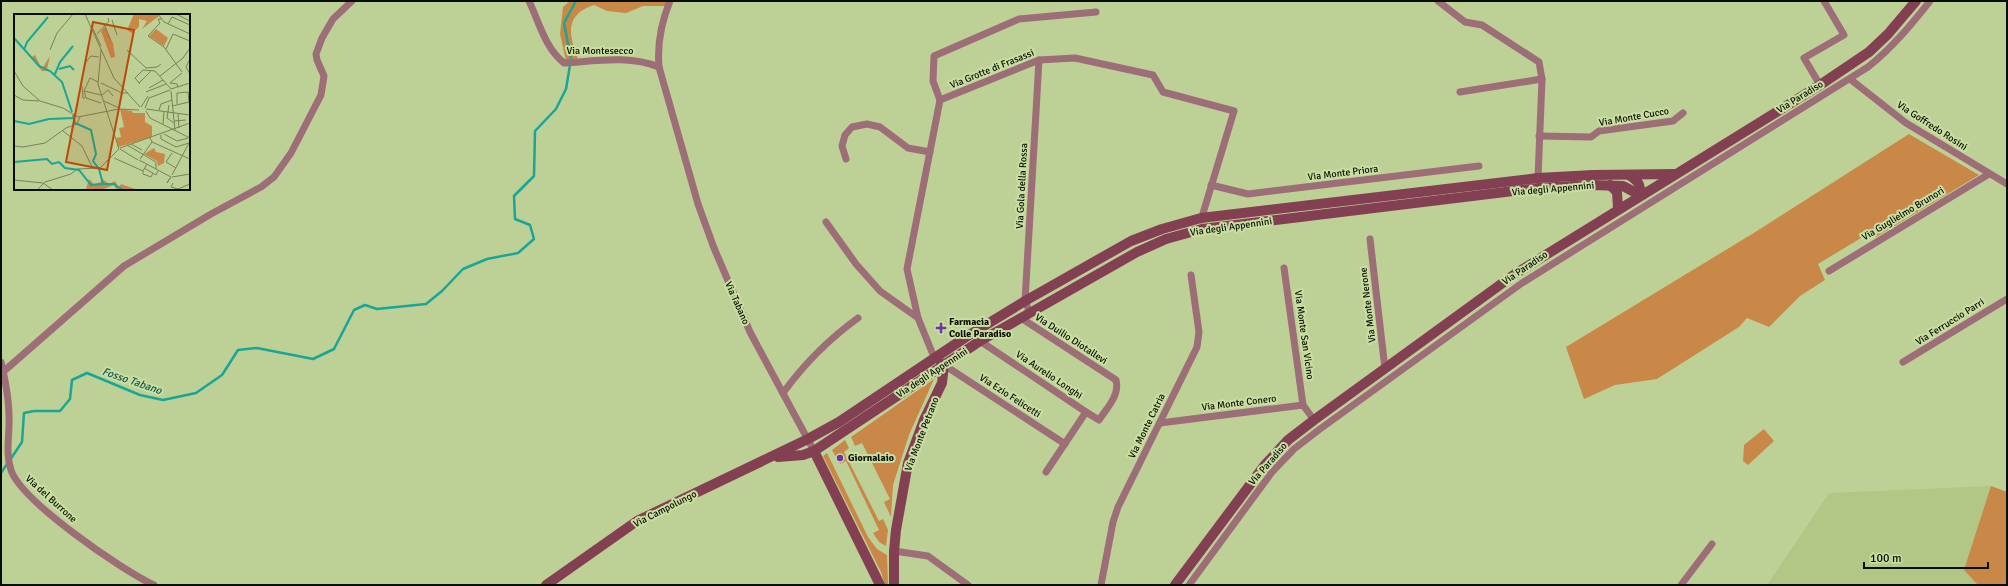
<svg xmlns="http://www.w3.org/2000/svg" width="2008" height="586" viewBox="0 0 2008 586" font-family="Signika,sans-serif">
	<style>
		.built { fill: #b2c786 }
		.green { fill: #c98848 }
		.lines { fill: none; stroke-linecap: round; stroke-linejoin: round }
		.stream { stroke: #18a696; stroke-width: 2.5 }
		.street { stroke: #9d6d78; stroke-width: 7 }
		.secondary { stroke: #844053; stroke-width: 10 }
		.poi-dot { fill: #6e32a7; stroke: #cadea2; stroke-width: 1.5 }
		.labels { text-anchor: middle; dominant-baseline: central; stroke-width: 4; stroke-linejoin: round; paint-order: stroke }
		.street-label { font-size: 10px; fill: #080e00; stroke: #cadea2 }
		.poi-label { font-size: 10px; font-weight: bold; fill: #080e00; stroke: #cadea2; text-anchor: start }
		.water-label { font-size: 11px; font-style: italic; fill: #165b53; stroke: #cadea2 }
		.inset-river { fill: none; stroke: #18a696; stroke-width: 2 }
		.inset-road { fill: none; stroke: #75835a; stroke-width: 1 }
		.view { fill: #bb4a0a; fill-opacity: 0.15; stroke: #bb4a0a; stroke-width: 2 }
		.inset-edge { fill: none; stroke: #080e00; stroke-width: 2 }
	</style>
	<rect width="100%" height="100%" fill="#bdd196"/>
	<path class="built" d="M1991,486L2007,492V585H1767L1829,493Z"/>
	<g class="green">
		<path d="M570,1H668L665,6H643L626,13L607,11L594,5C564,15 569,34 578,59L566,61L560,34L563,7Z"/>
		<path d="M1909,134L1979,175L1876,237L1866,235L1818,264L1825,280L1800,296L1769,327L1747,318L1739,327L1657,379L1615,385L1584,399L1566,347L1757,231Z"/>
		<path d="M934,379L909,435L893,485L891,517L884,502L890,499L862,443L855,446L851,437Z"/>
		<path d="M1764,429L1774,441L1748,465L1743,461L1744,445Z"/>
		<path d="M845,440L849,448L844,452L879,521L883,519L888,530L886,546L879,542L873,533L879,530L846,461L840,464L832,450Z"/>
		<path d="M827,453L868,537L877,549L887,555L888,585H885L881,572L823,456Z"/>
		<path d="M1991,486L2007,492V585H1978L1964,570Z"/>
	</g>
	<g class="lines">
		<g class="stream">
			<path d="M10,460L22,442L24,413L34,411H60L70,399L72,380L87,373L140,395L163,400L196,393L222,375L238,350L257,348L313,359L334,349L354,310L365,305L377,309L426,304L442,291L463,269L487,259L518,253L534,239L530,225L515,219L514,196L534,176L535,131L556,109L566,89L571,59L564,23L576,1"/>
			<path d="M1,473L7,464"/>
		</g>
		<g class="street">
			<path d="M529,1C539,22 545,48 564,63C596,61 629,55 659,67"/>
			<path d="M670,1C661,23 657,44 659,67L698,204L714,248L750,332L814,451"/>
			<path d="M1438,1L1465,22L1482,25L1539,62L1542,79L1538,178"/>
			<path d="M1850,79L1906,123L2007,184"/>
			<path d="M1820,85L1804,58L1844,35L1824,1"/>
			<path d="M1460,92L1542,79"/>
			<path d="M940,100L933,81L934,56L1019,19L1096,12"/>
			<path d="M1539,136L1591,137L1599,131L1673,121L1683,113"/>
			<path d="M846,159L842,146L845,135L852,127L867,124L880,127L908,148L930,152"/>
			<path d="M1211,185L1248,194L1479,166"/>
			<path d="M826,222L856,264L880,291L918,318L934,357"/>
			<path d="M1370,239L1385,369"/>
			<path d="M1284,268L1303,405"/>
			<path d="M1829,271L1989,174"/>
			<path d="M1030,313L1025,301L1039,60"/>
			<path d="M918,318L907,269L940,100L1039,60L1075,58L1153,75L1163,92L1234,111L1201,220"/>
			<path d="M1021,318L1116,380C1120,395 1107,408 1099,420L1086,412L1046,472"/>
			<path d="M980,341L1086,412"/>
			<path d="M1,362C5,379 9,399 9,416C10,434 5,453 11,470C21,501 123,571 154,585"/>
			<path d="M1903,362L2007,299"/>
			<path d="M944,365L1065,444"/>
			<path d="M3,372L124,266L211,214L261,187L274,177L291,153L321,95L324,76L317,60L316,54L322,38L333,19L352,1"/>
			<path d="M783,393C804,364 829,339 858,318"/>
			<path d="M1160,423L1303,405L1314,420"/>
			<path d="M894,551L928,556L968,585"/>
			<path d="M1101,585L1113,522L1118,507L1197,347L1199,332L1191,275"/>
			<path d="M1189,585L1272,472L1294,449L1320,429L1522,283L1868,67C1892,48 1911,25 1930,1"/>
			<path d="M1681,585L1712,544"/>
		</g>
		<g class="secondary">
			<path d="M1629,175C1638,181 1641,184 1640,195"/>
			<path d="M1610,185L1617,192L1618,209"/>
			<path d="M814,451L880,585"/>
			<path d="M778,457L803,455L814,451L980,341L1021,318L1137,252L1166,239L1202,229L1539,188L1592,185L1623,186L1640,195"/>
			<path d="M546,585L637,521L808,439L839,422L966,337L1025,301L1131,241L1162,229L1201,218L1538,178L1593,175L1675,174"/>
			<path d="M894,585V551L896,530L908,463L924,420L942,383L944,365L941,363"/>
			<path d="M1175,585L1264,466L1288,440L1314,420L1515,274L1820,85L1869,52L1888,34L1916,1"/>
		</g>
	</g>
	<g class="poi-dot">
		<path d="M939 322h4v4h4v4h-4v4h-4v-4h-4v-4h4z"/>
		<circle cx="840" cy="458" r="4"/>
	</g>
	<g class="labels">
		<g class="street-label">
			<text x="600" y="51">Via Montesecco</text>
			<text transform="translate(992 69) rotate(-22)">Via Grotte di Frasassi</text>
			<text transform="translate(1800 97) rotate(-32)">Via Paradiso</text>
			<text transform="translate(1634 117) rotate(-10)">Via Monte Cucco</text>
			<text transform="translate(1932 126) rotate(33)">Via Goffredo Rosini</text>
			<text transform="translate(1343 173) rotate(-7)">Via Monte Priora</text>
			<text transform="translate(1022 186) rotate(-87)">Via Gola della Rossa</text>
			<text transform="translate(1553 189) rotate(-5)">Via degli Appennini</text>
			<text transform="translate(1903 214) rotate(-31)">Via Guglielmo Brunori</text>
			<text transform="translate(1231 227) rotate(-8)">Via degli Appennini</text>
			<text transform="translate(1525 268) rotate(-34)">Via Paradiso</text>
			<text transform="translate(737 303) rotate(66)">Via Tabano</text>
			<text transform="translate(1368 305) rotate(-97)">Via Monte Nerone</text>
			<text transform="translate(1950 322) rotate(-32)">Via Ferruccio Parri</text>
			<text transform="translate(1304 335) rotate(82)">Via Monte San Vicino</text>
			<text transform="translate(1071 339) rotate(33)">Via Duilio Diotallevi</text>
			<text transform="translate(932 373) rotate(-33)">Via degli Appennini</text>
			<text transform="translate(1049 375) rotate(34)">Via Aurelio Longhi</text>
			<text transform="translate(1010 396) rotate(33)">Via Ezio Felicetti</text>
			<text transform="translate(1239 403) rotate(-7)">Via Monte Conero</text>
			<text transform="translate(1147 426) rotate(-64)">Via Monte Catria</text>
			<text transform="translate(922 434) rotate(-69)">Via Monte Petrano</text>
			<text transform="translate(1268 464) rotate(-49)">Via Paradiso</text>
			<text transform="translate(51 499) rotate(42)">Via del Burrone</text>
			<text transform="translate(665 509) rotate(-27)">Via Campolungo</text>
		</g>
		<g class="poi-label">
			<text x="949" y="322">Farmacia<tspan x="949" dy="12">Colle Paradiso</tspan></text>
			<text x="848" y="458">Giornalaio</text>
		</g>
		<g class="water-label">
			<text transform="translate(132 381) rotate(19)">Fosso Tabano</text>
		</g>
	</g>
	<g transform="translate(14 14)">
		<rect width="176" height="176" fill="#bdd196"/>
		<path d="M120,0H144L145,2L128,15L133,7L125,5V13L118,19L113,16ZM91,13L99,29L101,43L97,44L87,17ZM142,15L154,24L150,32L135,22ZM15,41L18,43L21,41L28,55L36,42L33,55L40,59L43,57L41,60L44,62L36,57H28ZM106,95L118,97L119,99H131V108L138,112V123L104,133L102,124L107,123L105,114L110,113ZM140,134L142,138L151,140L150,149L144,152L143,147L130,140ZM87,164L95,170L101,167L105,174L107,170L124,176H106L101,174L100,171L87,176L72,175L75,165L80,170L87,168Z" fill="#c98848"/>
		<path class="inset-river" d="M0,24L25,52L36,57L48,68L58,98M10,36L13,28L34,3M45,55L56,52L60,56M41,60L46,48L59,32M59,101L61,109L77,116L82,140L79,147L85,155L89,170H100L109,176M0,107L15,110L35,105L60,104M0,148L33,145L38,150L45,148L51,154L65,156L77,171L89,170"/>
		<path class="inset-road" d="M71,0L100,64L126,93M144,0L150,8L176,20M162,0L176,7M147,5H144L146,9L134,22L150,33L168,58M98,6L103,21M154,10L158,3L176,11M91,12L96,25M79,15L87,32M83,20L95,7L94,4M152,35L159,20L176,27M36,36L43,19L59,0M113,36L132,54L143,53L147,50M176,45L172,53L176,60M71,49L77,42L85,43M0,57L9,72L26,87L49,94L64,103L105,95L125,96M146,62L169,44L176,34M84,68L76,64L70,77L72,84L87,89M87,69L108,79H114M125,69L137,57M126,70L121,64L129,56L141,57L157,75M68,72L69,84H71M164,73L163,70L156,69L168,59M135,74L149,66M157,75L176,69M70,77L87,81M157,77L161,116M132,78L152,70M0,81L9,86L25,87M88,81L94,76L99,82M90,87L105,94M163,90V79L174,78L175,88M155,91L153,104L160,109M158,92L175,88M127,93L134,82M131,94L135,84L156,76M132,95L176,101M145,96L147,90L158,86M132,97L136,104L176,124M164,100L165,114M160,107L172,106M149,110L150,98M49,117L68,132L78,153M150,120L163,127L174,124M147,121V125L162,133L175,129M136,124L138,128L176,145M117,130L128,136M113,131L142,148V155M0,132L9,133L31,129L52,114L63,110L66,103M106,134L176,109M106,135L124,146M158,139L152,148L162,154M100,144L129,157L133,150M126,145L138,128M125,146L157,163M130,154L142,161L144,157M129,157V160L137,163L139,159M158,161L176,127M158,163L176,160M156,164L153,169L157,163M0,166L29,169L39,176M159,169L157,173L164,175L176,170M23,176L31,168L57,160L63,155L86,154L105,135L84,70L87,36"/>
		<path class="view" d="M79,8L120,16L93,156L52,148Z"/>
		<rect width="176" height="176" class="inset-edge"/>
	</g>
	<rect width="2008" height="586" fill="none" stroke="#080e00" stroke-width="4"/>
	<path d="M1864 562v6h124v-6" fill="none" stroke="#080e00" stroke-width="2"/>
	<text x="1870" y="562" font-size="12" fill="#080e00" stroke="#cadea2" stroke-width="3" paint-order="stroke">100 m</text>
</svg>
